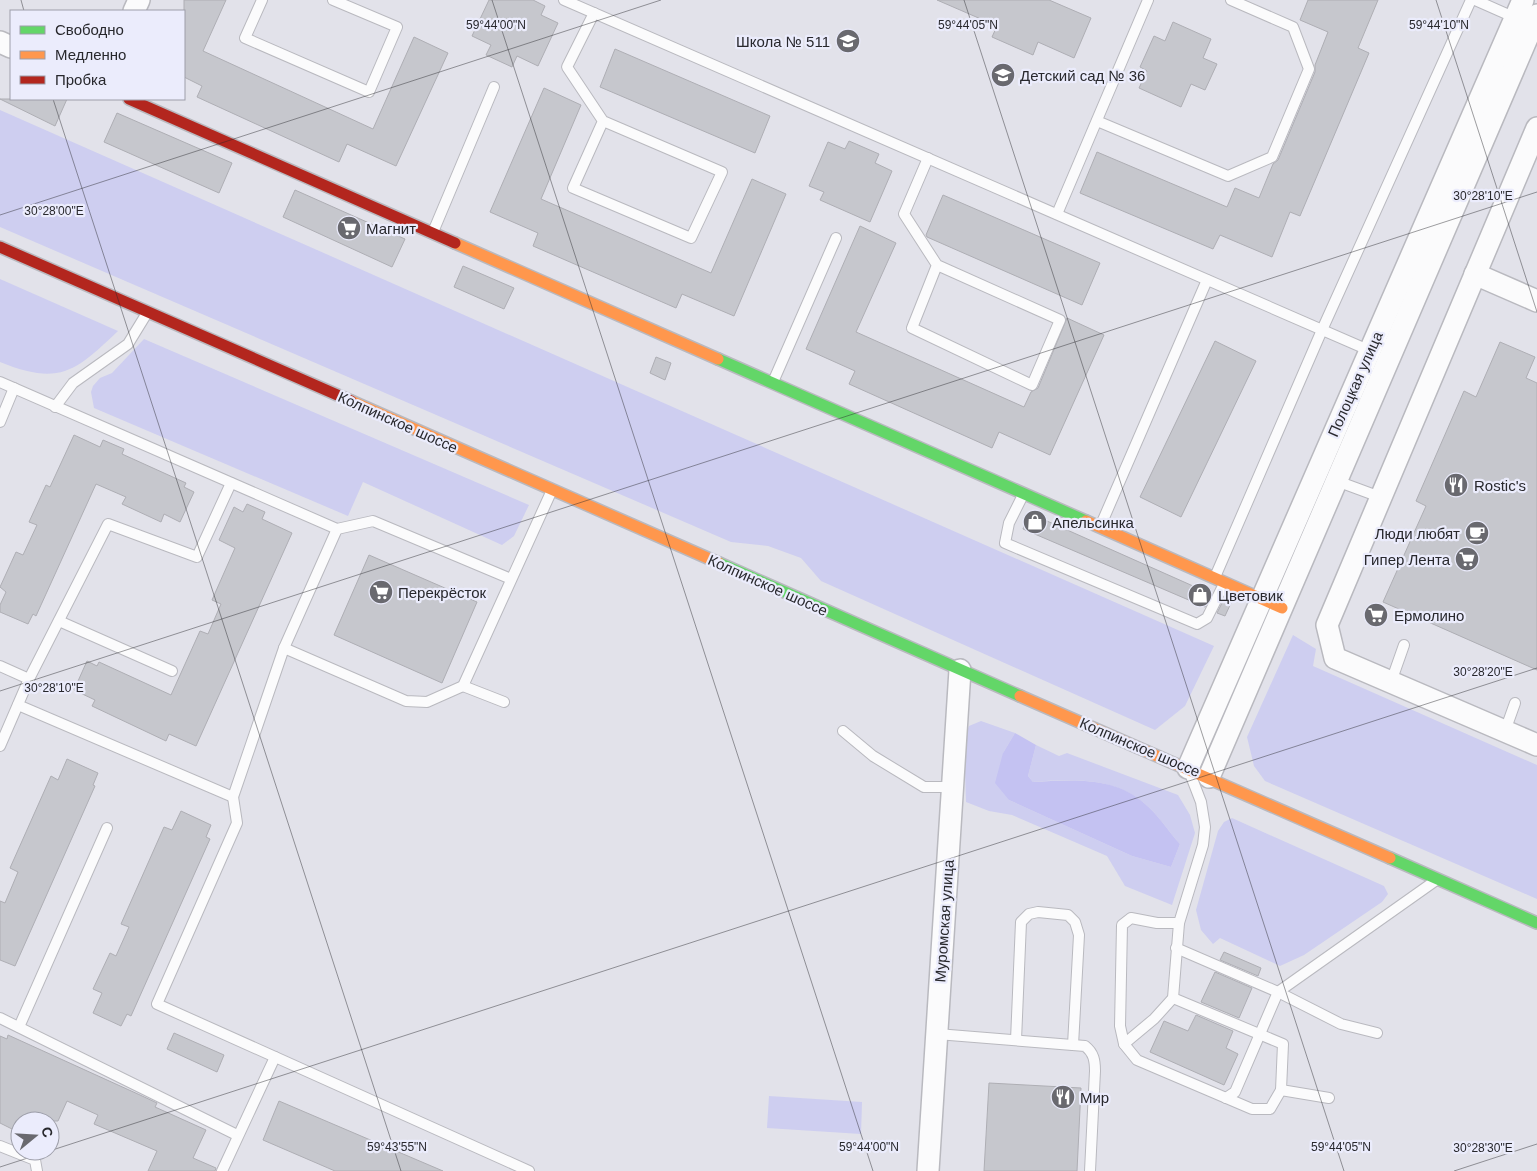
<svg xmlns="http://www.w3.org/2000/svg" width="1537" height="1171" viewBox="0 0 1537 1171" font-family="Arial,sans-serif">
	<style>
		.green { fill: #cecef0 }
		.forest { fill: #c4c2f2 }
		.building { fill: #c6c7cd; stroke: #aeaeb4 }
		.lines { fill: none; stroke-linecap: round; stroke-linejoin: round }
		.lane-casing { stroke: #b9b9bf; stroke-width: 12 }
		.street-casing { stroke: #b9b9bf; stroke-width: 24 }
		.fast-casing { stroke: #b9b9bf; stroke-width: 14 }
		.slow-casing { stroke: #b9b9bf; stroke-width: 14 }
		.jam-casing { stroke: #b9b9bf; stroke-width: 14 }
		.lane { stroke: #fbfbfc; stroke-width: 10 }
		.street { stroke: #fbfbfc; stroke-width: 21 }
		.fast { stroke: #63d668; stroke-width: 11 }
		.slow { stroke: #ff974d; stroke-width: 11 }
		.jam { stroke: #b3261e; stroke-width: 11 }
		.ticks { fill: none; stroke: #28282d; stroke-width: 1; stroke-opacity: 0.45 }
		.labels { text-anchor: middle; dominant-baseline: central; stroke-width: 4.5; stroke-linejoin: round; paint-order: stroke }
		.poi-label { font-size: 15px; fill: #28282d; stroke: #ebecfc; text-anchor: start }
		.street-label { font-size: 15px; fill: #28282d; stroke: #ebecfc }
		.ticks-label { font-size: 12px; text-anchor: middle; fill: #28282d; stroke: #ebecfc; stroke-width: 4.5; stroke-linejoin: round; paint-order: stroke }
	</style>
	<rect width="100%" height="100%" fill="#e2e2ea"/>
	<g class="green">
		<path d="M0,110L1214,646L1185,706L1155,730L821,581L801,558L768,546L731,542L0,227Z"/>
		<path d="M0,279L118,331C75,372 59,386 0,362Z"/>
		<path d="M144,339L529,505L514,536L502,545L363,482L348,516L94,408L91,392L93,386L100,378L112,373Z"/>
		<path d="M1293,635L1316,649L1313,666L1537,765V899L1265,781L1254,766L1247,737Z"/>
		<path d="M981,721L1015,733L1003,753L1009,800L1132,856L1171,867L1180,844C1168,831 1158,814 1144,803C1114,777 1070,779 1033,782L1028,776L1036,745L1059,756L1067,753L1178,795L1190,815L1195,833L1172,905L1125,886L1107,856L1012,815L989,811L966,802L964,737L969,726Z"/>
		<path d="M1232,818L1384,886L1388,894L1382,902L1304,955L1280,966L1220,938L1213,944L1201,930L1196,910L1218,831L1224,822Z"/>
		<path d="M769,1096L862,1102L861,1134L767,1128Z"/>
	</g>
	<path class="forest" d="M1015,733L1036,745L1028,776L1033,782C1071,780 1114,776 1144,803C1158,814 1168,831 1180,844L1171,867L1132,856L1009,800L995,783L1003,753Z"/>
	<g class="building">
		<path d="M184,0H226L203,51L373,129L414,37L448,53L396,166L347,144L339,162L197,97L202,86L184,77Z"/>
		<path d="M489,0H533L545,6L541,15L558,23L538,66L517,56L512,67L486,55L491,45L472,36Z"/>
		<path d="M937,0H1049L1091,18L1074,58L1038,42L1033,55L992,37L997,26Z"/>
		<path d="M1308,0H1378L1358,48L1369,53L1300,216L1290,212L1272,257L1220,235L1213,249L1080,193L1097,152L1227,207L1235,188L1259,198L1273,164L1278,160L1315,72V65L1328,32L1300,20Z"/>
		<path d="M1173,22L1211,39L1203,58L1217,64L1205,90L1191,84L1181,107L1139,88L1147,71L1140,67L1154,36L1165,41Z"/>
		<path d="M615,49L770,116L755,153L600,87Z"/>
		<path d="M544,88L581,105L541,199L711,273L752,179L786,194L734,316L682,294L676,308L533,246L538,233L490,212Z"/>
		<path d="M0,99H67L55,126Z"/>
		<path d="M117,113L232,163L219,193L104,142Z"/>
		<path d="M849,141L879,154L875,163L892,171L870,222L820,200L824,192L809,186L828,142L845,149Z"/>
		<path d="M295,190L405,239L392,267L283,217Z"/>
		<path d="M943,195L1100,263L1082,305L927,237L926,235Z"/>
		<path d="M860,226L896,243L856,332L1024,407L1031,392L1038,388L1067,318L1104,335L1050,455L999,432L992,448L849,384L855,371L806,349Z"/>
		<path d="M463,266L514,288L504,309L454,287Z"/>
		<path d="M1215,341L1256,361L1181,517L1140,497Z"/>
		<path d="M1500,342L1535,357L1526,378L1537,383V670L1383,602L1426,506L1416,501L1464,391L1476,397Z"/>
		<path d="M656,357L671,363L665,380L650,373Z"/>
		<path d="M74,435L100,447L103,440L124,449L122,454L186,483L184,487L194,492L180,522L164,514L161,522L122,504L126,497L96,484L36,616L33,614L28,624L0,612V605L6,592L0,587L16,552L23,555L37,525L29,522L46,485L50,487Z"/>
		<path d="M247,504L265,512L262,519L292,533L196,746L169,734L166,741L92,706L95,700L74,690L87,661L97,666L99,662L171,695L200,631L208,634L221,604L212,600L235,548L219,540L234,507L243,512Z"/>
		<path d="M1029,513L1211,594L1205,607L1023,529Z"/>
		<path d="M369,555L477,602L442,683L334,635Z"/>
		<path d="M1224,599L1231,603L1225,616L1217,613Z"/>
		<path d="M67,759L98,773L93,785L95,786L15,966L0,960V901L5,903L18,872L10,868L51,776L58,780Z"/>
		<path d="M181,811L211,825L206,837L210,839L131,1016L127,1014L121,1026L93,1013L102,993L93,989L110,953L116,956L129,927L121,924L164,827L172,830Z"/>
		<path d="M1224,952L1261,968L1258,976L1220,960Z"/>
		<path d="M1215,972L1252,988L1239,1018L1201,1002Z"/>
		<path d="M1196,1015L1233,1031L1226,1048L1238,1054L1224,1085L1150,1052L1164,1021L1188,1031Z"/>
		<path d="M174,1033L224,1055L217,1072L167,1049Z"/>
		<path d="M8,1035L140,1095L157,1103L155,1107L206,1130L193,1158L216,1168L215,1171H148L157,1151L94,1124L98,1115L67,1101L58,1121H20V1133L0,1123V1036L7,1039Z"/>
		<path d="M989,1083L1081,1088L1077,1171H984Z"/>
		<path d="M279,1101L443,1171H335L263,1140Z"/>
	</g>
	<g class="lines">
		<g class="lane-casing">
			<g id="lane">
				<path d="M262,0L245,38L369,92L397,27L333,0"/>
				<path d="M564,0L1373,352"/>
				<path d="M1475,0L1518,19"/>
				<path d="M594,13L567,67L603,121L722,172L691,238L573,188L603,121"/>
				<path d="M1097,121L1228,176L1272,157L1309,69L1293,27L1231,0"/>
				<path d="M928,158L904,214L937,265L1060,320L1032,385L912,328L937,265"/>
				<path d="M1057,214L1148,0"/>
				<path d="M433,232L494,87"/>
				<path d="M0,382L337,529L373,521L511,579"/>
				<path d="M773,382L836,238"/>
				<path d="M55,407L73,383L128,344L147,313"/>
				<path d="M0,422L14,388"/>
				<path d="M1334,480L1380,497"/>
				<path d="M1023,495L1009,523L1005,543L1197,624L1207,618L1224,584"/>
				<path d="M1100,527L1207,280"/>
				<path d="M1215,577L1322,330L1471,0"/>
				<path d="M59,621L172,671"/>
				<path d="M284,648L406,701L427,702L463,686L552,490"/>
				<path d="M0,666L29,679"/>
				<path d="M1391,682L1404,645"/>
				<path d="M463,686L504,702"/>
				<path d="M18,705L233,797L284,648L337,529"/>
				<path d="M843,731L873,756L924,787H952"/>
				<path d="M1505,731L1515,703"/>
				<path d="M0,746L29,679L108,524L197,557L231,483"/>
				<path d="M233,797L237,823L157,1004L529,1171"/>
				<path d="M1179,923H1157L1131,918L1122,925L1120,1026L1124,1044L1137,1060L1252,1109H1270L1281,1090"/>
				<path d="M1176,948L1278,992L1341,1024L1377,1033"/>
				<path d="M1173,998L1283,1044L1281,1090L1329,1098"/>
				<path d="M0,1018L237,1135"/>
				<path d="M19,1027L107,828"/>
				<path d="M937,1034L1085,1046C1094,1053 1095,1061 1095,1071L1090,1171"/>
				<path d="M1016,1040L1021,922L1029,914L1038,912L1068,915L1075,922L1079,935L1073,1045"/>
				<path d="M1124,1044L1154,1019L1173,998L1179,923L1203,845L1205,827L1201,802L1191,776"/>
				<path d="M1226,1098L1235,1092L1278,992L1435,881"/>
				<path d="M0,1146L35,1160L37,1171"/>
				<path d="M222,1171L275,1057"/>
			</g>
		</g>
		<g class="street-casing">
			<g id="street">
				<path d="M134,11L139,0"/>
				<path d="M0,42L11,47"/>
				<path d="M1537,128L1327,625L1335,658L1537,745"/>
				<path d="M1475,274L1537,301"/>
				<path d="M1188,768L1523,0"/>
				<path d="M1209,777L1537,15"/>
				<path d="M928,1171L960,670"/>
			</g>
		</g>
		<g class="fast-casing">
			<g id="fast">
				<path d="M718,359L1086,521"/>
				<path d="M719,563L1020,696"/>
				<path d="M1390,858L1537,923"/>
			</g>
		</g>
		<g class="slow-casing">
			<g id="slow">
				<path d="M455,243L718,359"/>
				<path d="M351,401L719,563"/>
				<path d="M1086,521L1282,608"/>
				<path d="M1020,696L1390,858"/>
			</g>
		</g>
		<g class="jam-casing">
			<g id="jam">
				<path d="M129,99L455,243"/>
				<path d="M0,247L351,401"/>
			</g>
		</g>
		<use href="#lane" class="lane"/>
		<use href="#street" class="street"/>
		<use href="#fast" class="fast"/>
		<use href="#slow" class="slow"/>
		<use href="#jam" class="jam"/>
	</g>
	<path class="ticks" d="M21,0L24,11M492,0L873,1171M964,0L1344,1171M1436,0L1537,312M53,99L401,1171M0,215L661,0M0,691L1537,192M0,1167L1537,668M1454,1171L1537,1144"/>
	<defs>
		<g id="school-disc" transform="scale(1.25)"><circle r="9.5" fill="#69696f" stroke="#ebecfc"/><path d="M0-5L7-2L0 1L-7-2ZM-4 1L0 2.5L4 1V4Q0 6-4 4Z" fill="#fff"/></g>
		<g id="supermarket-disc" transform="scale(1.25)"><circle r="9.5" fill="#69696f" stroke="#ebecfc"/><path d="M-6-5.5h2.5l.6 2H6L4.5 2H-2.5L-4.4-4H-6ZM-1.5 3.2a1.3 1.3 0 1 0 .1 0ZM3 3.2a1.3 1.3 0 1 0 .1 0Z" fill="#fff"/></g>
		<g id="restaurant-disc" transform="scale(1.25)"><circle r="9.5" fill="#69696f" stroke="#ebecfc"/><path d="M-5-6h1v4h1v-4h1v4h1v-4h1v5L-1.5 .5V6h-2V.5L-5-1ZM5-6V6H3V1.5H1.5Q1.5-4 5-6Z" fill="#fff"/></g>
		<g id="shop-disc" transform="scale(1.25)"><circle r="9.5" fill="#69696f" stroke="#ebecfc"/><path d="M-5-2.5h2.3a2.7 3.5 0 0 1 5.4 0H5L5.5 6h-11ZM-1.5-2.5h3a1.5 2.3 0 0 0-3 0Z" fill="#fff"/></g>
		<g id="cafe-disc" transform="scale(1.25)"><circle r="9.5" fill="#69696f" stroke="#ebecfc"/><path d="M-5.5-4.5H6V0H3Q3 3.5 0 3.5H-2.5Q-5.5 3.5-5.5 0ZM3-3.2v2h1.7v-2ZM-6 4.5H4V6H-6Z" fill="#fff"/></g>
	</defs>
	<g fill-rule="evenodd">
		<use href="#school-disc" x="848" y="41"/>
		<use href="#school-disc" x="1003" y="75"/>
		<use href="#supermarket-disc" x="349" y="228"/>
		<use href="#restaurant-disc" x="1456" y="485"/>
		<use href="#shop-disc" x="1035" y="522"/>
		<use href="#cafe-disc" x="1477" y="533"/>
		<use href="#supermarket-disc" x="1467" y="559"/>
		<use href="#supermarket-disc" x="381" y="592"/>
		<use href="#shop-disc" x="1200" y="595"/>
		<use href="#supermarket-disc" x="1376" y="615"/>
		<use href="#restaurant-disc" x="1063" y="1097"/>
	</g>
	<g class="labels">
		<g class="poi-label">
			<text x="830" y="41" text-anchor="end">Школа № 511</text>
			<text x="1020" y="75">Детский сад № 36</text>
			<text x="366" y="228">Магнит</text>
			<text x="1474" y="485">Rostic's</text>
			<text x="1052" y="522">Апельсинка</text>
			<text x="1460" y="533" text-anchor="end">Люди любят</text>
			<text x="1450" y="559" text-anchor="end">Гипер Лента</text>
			<text x="398" y="592">Перекрёсток</text>
			<text x="1218" y="595">Цветовик</text>
			<text x="1394" y="615">Ермолино</text>
			<text x="1080" y="1097">Мир</text>
		</g>
		<g class="street-label">
			<text transform="translate(1355 384) rotate(-66)">Полоцкая улица</text>
			<text transform="translate(398 422) rotate(24)">Колпинское шоссе</text>
			<text transform="translate(768 585) rotate(24)">Колпинское шоссе</text>
			<text transform="translate(1140 747) rotate(23)">Колпинское шоссе</text>
			<text transform="translate(944 921) rotate(-86)">Муромская улица</text>
		</g>
	</g>
	<g class="ticks-label">
		<text x="496" y="29">59°44'00"N</text>
		<text x="968" y="29">59°44'05"N</text>
		<text x="1439" y="29">59°44'10"N</text>
		<text x="1483" y="200">30°28'10"E</text>
		<text x="54" y="215">30°28'00"E</text>
		<text x="1483" y="676">30°28'20"E</text>
		<text x="54" y="692">30°28'10"E</text>
		<text x="397" y="1151">59°43'55"N</text>
		<text x="869" y="1151">59°44'00"N</text>
		<text x="1341" y="1151">59°44'05"N</text>
		<text x="1483" y="1152">30°28'30"E</text>
	</g>
	<rect x="10" y="10" width="175" height="90" fill="#ebecfc" stroke="#9d9ea9"/>
	<rect x="20" y="26" width="25" height="8" fill="#63d668" stroke="#9d9ea9"/>
	<text x="55" y="35" font-size="15" fill="#28282d">Свободно</text>
	<rect x="20" y="51" width="25" height="8" fill="#ff974d" stroke="#9d9ea9"/>
	<text x="55" y="60" font-size="15" fill="#28282d">Медленно</text>
	<rect x="20" y="76" width="25" height="8" fill="#b3261e" stroke="#9d9ea9"/>
	<text x="55" y="85" font-size="15" fill="#28282d">Пробка</text>
	<g transform="translate(35 1136) rotate(72)"><circle r="24" fill="#ebecfc" stroke="#9d9ea9"/>
	<path d="M0-4L9 19L0 12L-9 19Z" fill="#69696f"/>
	<text y="-8" font-size="14" font-weight="bold" text-anchor="middle" fill="#28282d">С</text>
	</g>
</svg>
